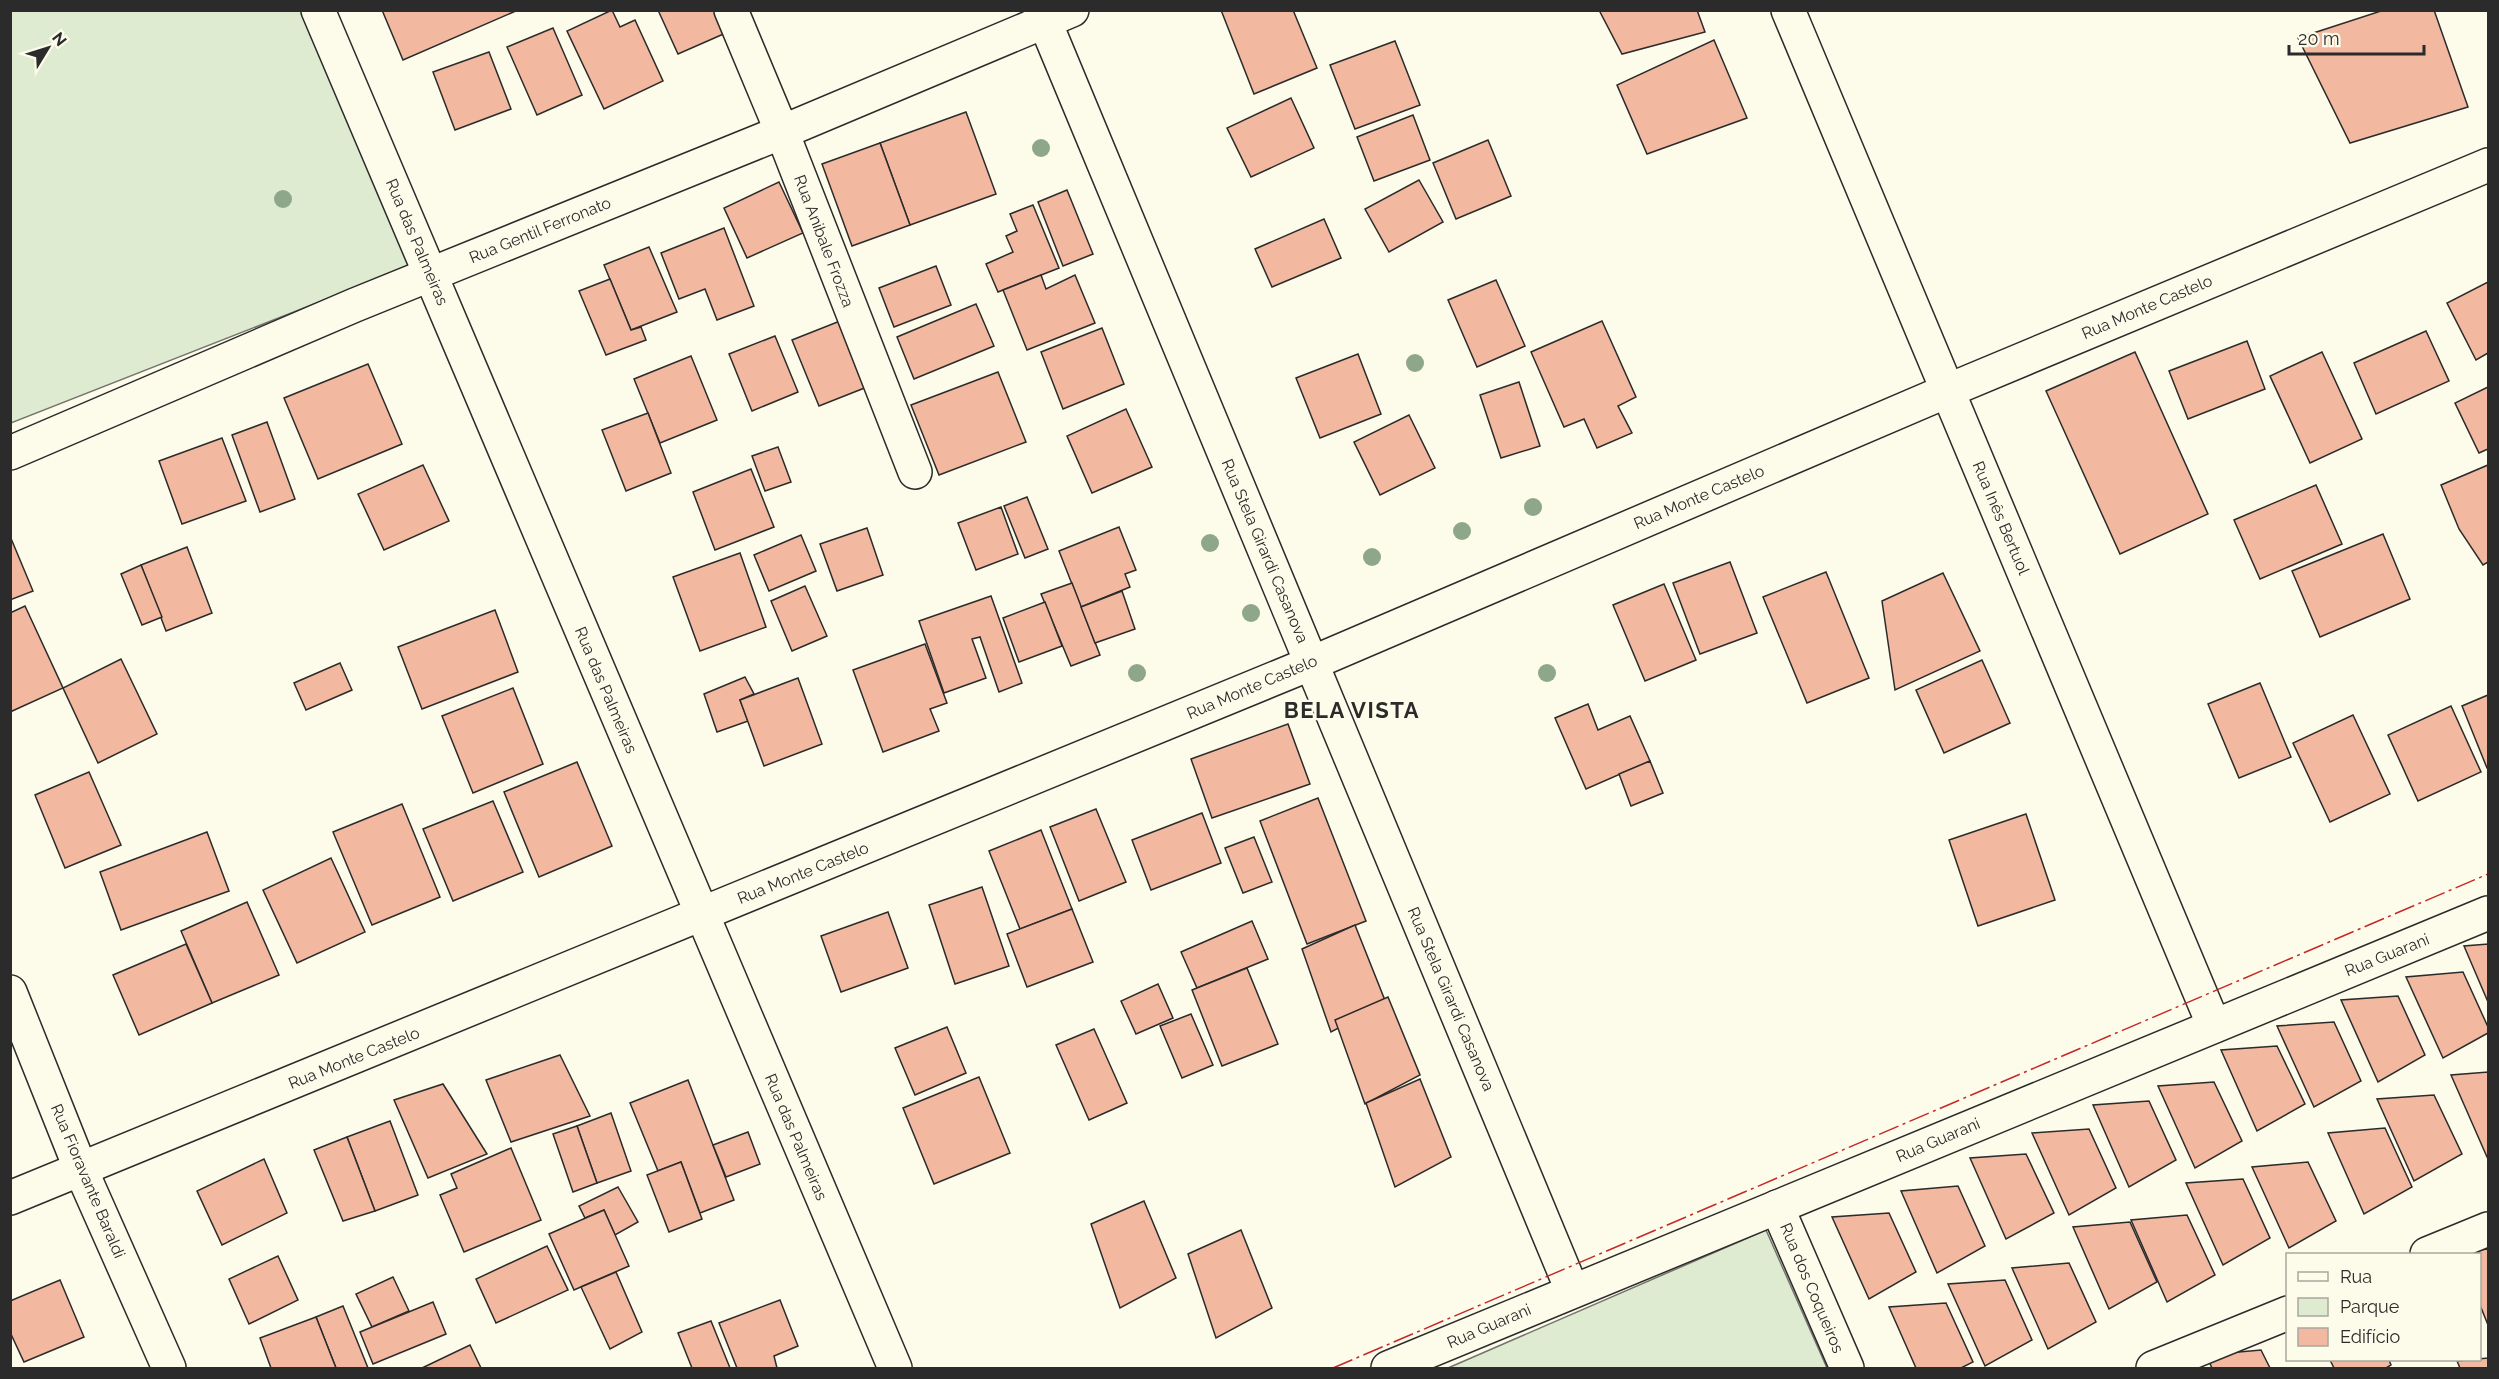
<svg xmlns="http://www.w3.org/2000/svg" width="2499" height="1379" viewBox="0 0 2499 1379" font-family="Raleway,sans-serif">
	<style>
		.green { fill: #deebd1; stroke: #74746e; stroke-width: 1.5 }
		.building { fill: #f2b8a0; stroke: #2b2b2b; stroke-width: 1.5 }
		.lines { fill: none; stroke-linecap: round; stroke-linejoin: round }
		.minor-casing { stroke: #2b2b2b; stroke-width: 36 }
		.minor { stroke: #fdfbea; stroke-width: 33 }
		.power { stroke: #c62828; stroke-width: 1.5; stroke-dasharray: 21 4.5 3 4.5; stroke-linecap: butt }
		.tree { fill: #8ea78a }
		.labels { text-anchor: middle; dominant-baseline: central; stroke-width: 4.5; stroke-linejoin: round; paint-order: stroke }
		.street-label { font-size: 16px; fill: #2b2b2b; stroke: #fdfbea }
		.district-label { font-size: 22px; font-weight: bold; letter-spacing: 1.5px; fill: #2b2b2b; stroke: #fdfbea }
	</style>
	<rect width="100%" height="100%" fill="#fdfbea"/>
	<g class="green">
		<path d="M11,11H304L416,264L11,423Z"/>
		<path d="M1766,1230L1827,1368H1448Z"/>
	</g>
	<g class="building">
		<path d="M382,10H518L403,60Z"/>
		<path d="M612,10L620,27L635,20L663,81L604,109L567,31Z"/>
		<path d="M658,10H719L728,32L678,54Z"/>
		<path d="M1221,10H1293L1317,68L1254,94Z"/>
		<path d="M1599,10H1697L1705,32L1622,54Z"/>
		<path d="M2384,10H2434L2468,107L2350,143L2298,38Z"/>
		<path d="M553,28L582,95L537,115L507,47Z"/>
		<path d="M1714,40L1747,118L1647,154L1617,85Z"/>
		<path d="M1395,41L1420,105L1355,129L1330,65Z"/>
		<path d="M489,52L511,109L455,130L433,72Z"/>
		<path d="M1291,98L1314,148L1251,177L1227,128Z"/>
		<path d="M966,112L996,194L910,225L880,143Z"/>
		<path d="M1413,115L1430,160L1374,181L1357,137Z"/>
		<path d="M1488,140L1511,196L1456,219L1433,163Z"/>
		<path d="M880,143L910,225L852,246L822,164Z"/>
		<path d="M1419,180L1443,222L1389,252L1365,209Z"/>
		<path d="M779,182L803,233L747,258L724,208Z"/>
		<path d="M1067,190L1093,254L1063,266L1038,202Z"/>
		<path d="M1033,205L1059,268L998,292L986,264L1013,252L1006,236L1017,231L1010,214Z"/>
		<path d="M1324,219L1341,258L1272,287L1255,249Z"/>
		<path d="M724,228L754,306L717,320L705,289L679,299L661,253Z"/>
		<path d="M649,247L677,312L631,330L604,265Z"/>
		<path d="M936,266L951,305L894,327L879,288Z"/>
		<path d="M1041,275L1046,289L1075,275L1095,323L1027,350L1003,290Z"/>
		<path d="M610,279L631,330L641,327L646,340L606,355L579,291Z"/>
		<path d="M1496,280L1525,346L1477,367L1448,300Z"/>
		<path d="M2488,282V353L2476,360L2447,303Z"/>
		<path d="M976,304L994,346L914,379L897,337Z"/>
		<path d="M840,321L867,387L819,406L792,340Z"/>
		<path d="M1602,321L1636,397L1618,406L1632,433L1597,448L1584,419L1564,427L1531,352Z"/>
		<path d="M1102,328L1124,384L1063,409L1041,352Z"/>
		<path d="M2426,331L2449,381L2376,414L2354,363Z"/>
		<path d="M775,336L798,392L752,411L729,354Z"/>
		<path d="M2247,341L2265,389L2188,419L2169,371Z"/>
		<path d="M2135,352L2208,514L2120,554L2046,391Z"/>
		<path d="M2322,352L2362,439L2310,463L2270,376Z"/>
		<path d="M1358,354L1381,414L1320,438L1296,378Z"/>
		<path d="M691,356L717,420L660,443L634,379Z"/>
		<path d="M368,364L402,444L318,479L284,398Z"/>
		<path d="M998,372L1026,442L939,475L911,405Z"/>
		<path d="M1519,382L1540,446L1501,458L1480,395Z"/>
		<path d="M2488,387V449L2479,453L2455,403Z"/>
		<path d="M1126,409L1152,467L1092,493L1067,436Z"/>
		<path d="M648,413L671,473L626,491L602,430Z"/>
		<path d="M1409,415L1435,468L1380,495L1354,442Z"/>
		<path d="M267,422L295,499L260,512L232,435Z"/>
		<path d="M222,438L246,501L182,524L159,461Z"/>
		<path d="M778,447L791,482L765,491L752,456Z"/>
		<path d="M423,465L449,521L384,550L358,494Z"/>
		<path d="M2488,465V562L2483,565L2459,529L2441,485Z"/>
		<path d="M751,469L774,527L715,550L693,492Z"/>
		<path d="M2316,485L2342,544L2260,579L2234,520Z"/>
		<path d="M1027,497L1048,549L1025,558L1004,506Z"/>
		<path d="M1001,507L1018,554L976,570L958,523Z"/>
		<path d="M1119,527L1136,570L1125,574L1130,587L1081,607L1059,551Z"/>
		<path d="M867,528L883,575L837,591L820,544Z"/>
		<path d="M2383,534L2410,599L2320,637L2292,571Z"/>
		<path d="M801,535L816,571L769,591L754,555Z"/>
		<path d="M10,536L33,591L10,600Z"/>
		<path d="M187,547L212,613L166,631L141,565Z"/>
		<path d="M740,553L766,627L700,651L673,577Z"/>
		<path d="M1730,562L1757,633L1700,654L1673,583Z"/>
		<path d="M141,565L162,617L142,625L121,574Z"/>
		<path d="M1826,572L1869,678L1807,703L1763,597Z"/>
		<path d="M1943,573L1980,651L1895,690L1882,601Z"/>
		<path d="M1072,583L1100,655L1071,666L1041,594Z"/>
		<path d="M1664,584L1696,660L1645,681L1613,605Z"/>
		<path d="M805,586L827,636L792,651L771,601Z"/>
		<path d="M1122,591L1135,629L1095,643L1081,607Z"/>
		<path d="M991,596L1022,683L999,692L980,637L972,639L986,678L944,693L919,621Z"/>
		<path d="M1045,602L1062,646L1019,662L1003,618Z"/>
		<path d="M25,606L63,688L10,712V613Z"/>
		<path d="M495,610L518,672L422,709L398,647Z"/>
		<path d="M925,644L947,703L930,709L939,731L883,752L853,670Z"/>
		<path d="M121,659L157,734L98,763L63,688Z"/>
		<path d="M1982,660L2010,723L1944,753L1916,690Z"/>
		<path d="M340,663L352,690L306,710L294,683Z"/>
		<path d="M745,677L754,694L740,700L748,721L717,732L704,694Z"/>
		<path d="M798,678L822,744L764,766L740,700Z"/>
		<path d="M2260,683L2291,757L2239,778L2208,704Z"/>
		<path d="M513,688L543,764L473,793L442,716Z"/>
		<path d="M2488,695V768H2487L2462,706Z"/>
		<path d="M1588,704L1598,730L1630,716L1650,761L1586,789L1555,718Z"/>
		<path d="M2451,706L2481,772L2418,801L2388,735Z"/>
		<path d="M2353,715L2390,794L2330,822L2293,743Z"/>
		<path d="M1288,724L1310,784L1212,818L1191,759Z"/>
		<path d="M1650,761L1663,793L1631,806L1619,774Z"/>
		<path d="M577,762L612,846L539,877L504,792Z"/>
		<path d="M89,772L121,845L65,868L35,795Z"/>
		<path d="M1318,798L1366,921L1307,944L1260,821Z"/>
		<path d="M493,801L523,872L453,901L423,829Z"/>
		<path d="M402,804L440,897L372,925L333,832Z"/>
		<path d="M1096,809L1126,882L1079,901L1050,827Z"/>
		<path d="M1202,813L1221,863L1151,890L1132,840Z"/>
		<path d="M2026,814L2055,900L1978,926L1949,840Z"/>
		<path d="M1041,830L1072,909L1020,929L989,851Z"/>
		<path d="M207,832L229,891L121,930L100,872Z"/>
		<path d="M1254,837L1272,882L1243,893L1225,848Z"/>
		<path d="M331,858L365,932L297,963L263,890Z"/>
		<path d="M982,887L1009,966L955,984L929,905Z"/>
		<path d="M247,902L279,975L212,1003L181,931Z"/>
		<path d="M1072,909L1093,962L1027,987L1007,934Z"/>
		<path d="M888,912L908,968L841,992L821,936Z"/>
		<path d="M1252,921L1268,959L1197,988L1181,952Z"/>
		<path d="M1355,925L1386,1003L1331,1032L1302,949Z"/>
		<path d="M186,944L212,1003L139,1035L113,975Z"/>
		<path d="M2488,944V1002L2464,946Z"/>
		<path d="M1247,968L1278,1044L1222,1066L1192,990Z"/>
		<path d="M2463,972L2488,1027V1033L2443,1058L2406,977Z"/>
		<path d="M1158,984L1173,1018L1136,1034L1121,1001Z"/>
		<path d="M2398,996L2425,1055L2378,1082L2341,1000Z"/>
		<path d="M1388,997L1420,1075L1365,1104L1335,1020Z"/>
		<path d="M1191,1014L1213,1065L1182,1078L1160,1026Z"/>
		<path d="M2334,1022L2361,1081L2314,1107L2277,1026Z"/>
		<path d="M947,1027L966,1073L915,1095L895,1048Z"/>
		<path d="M1094,1029L1127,1103L1089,1120L1056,1045Z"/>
		<path d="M2277,1046L2305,1104L2257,1131L2221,1050Z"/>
		<path d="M560,1055L590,1116L511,1142L486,1080Z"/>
		<path d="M2488,1072V1156L2487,1157L2451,1075Z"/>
		<path d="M979,1077L1010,1153L934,1184L903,1108Z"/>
		<path d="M1420,1079L1451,1157L1395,1187L1366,1103Z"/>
		<path d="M688,1080L734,1200L700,1213L681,1162L658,1171L630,1103Z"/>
		<path d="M2214,1082L2242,1141L2195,1168L2158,1086Z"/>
		<path d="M443,1084L487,1154L428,1178L394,1100Z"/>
		<path d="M2434,1095L2462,1154L2414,1181L2377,1099Z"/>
		<path d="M2149,1101L2176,1160L2129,1187L2093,1105Z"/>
		<path d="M611,1113L631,1171L597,1183L577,1126Z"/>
		<path d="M390,1121L418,1195L375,1211L347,1137Z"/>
		<path d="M577,1126L597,1183L573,1192L553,1134Z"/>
		<path d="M2385,1128L2412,1187L2364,1214L2328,1133Z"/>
		<path d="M2089,1129L2116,1188L2069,1215L2032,1133Z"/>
		<path d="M748,1132L760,1164L726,1177L713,1145Z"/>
		<path d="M347,1137L375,1211L343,1221L314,1150Z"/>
		<path d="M511,1148L541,1220L464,1252L440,1195L457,1188L451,1174Z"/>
		<path d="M2026,1154L2054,1213L2006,1239L1970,1158Z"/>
		<path d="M264,1159L287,1213L222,1245L197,1191Z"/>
		<path d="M681,1162L702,1219L669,1232L647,1175Z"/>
		<path d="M2308,1162L2336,1221L2289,1248L2252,1167Z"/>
		<path d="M2243,1179L2270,1238L2223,1265L2186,1183Z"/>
		<path d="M1958,1186L1985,1246L1937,1273L1901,1191Z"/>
		<path d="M618,1187L638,1222L615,1235L604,1210L585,1218L579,1206Z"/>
		<path d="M1144,1201L1176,1278L1120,1308L1091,1224Z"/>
		<path d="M604,1210L629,1266L574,1290L549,1234Z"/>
		<path d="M1889,1213L1916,1272L1869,1299L1832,1217Z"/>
		<path d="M2187,1215L2215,1275L2167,1302L2131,1220Z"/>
		<path d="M2130,1222L2157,1282L2109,1309L2073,1227Z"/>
		<path d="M1241,1230L1272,1308L1216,1338L1188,1254Z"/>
		<path d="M547,1246L568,1290L496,1323L476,1279Z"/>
		<path d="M2488,1249V1325L2480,1305V1254H2457L2456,1252Z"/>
		<path d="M278,1256L298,1300L249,1324L229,1279Z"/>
		<path d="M2069,1263L2096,1322L2048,1349L2012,1268Z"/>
		<path d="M616,1272L642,1332L610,1349L581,1287Z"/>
		<path d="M393,1277L409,1311L372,1327L356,1294Z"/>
		<path d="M60,1280L84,1337L24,1362L10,1332V1301Z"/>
		<path d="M2005,1280L2032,1340L1985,1366L1948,1284Z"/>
		<path d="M780,1300L798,1346L774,1356L777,1368H737L719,1323Z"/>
		<path d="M433,1302L446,1334L373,1364L360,1332Z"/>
		<path d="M1946,1303L1973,1362L1961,1368H1916L1889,1307Z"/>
		<path d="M343,1306L368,1368H336L316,1317Z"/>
		<path d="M316,1317L336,1368H271L260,1338Z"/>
		<path d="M711,1321L730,1368H692L678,1333Z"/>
		<path d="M470,1345L481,1368H422Z"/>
		<path d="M2261,1350L2270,1368H2212L2206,1355Z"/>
		<path d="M2488,1358V1368H2460L2457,1361Z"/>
		<path d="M2330,1360H2389L2391,1365L2386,1368H2334Z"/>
	</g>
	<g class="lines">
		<g class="minor-casing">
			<g id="minor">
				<path d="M318,10L895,1368"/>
				<path d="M731,10L782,132L915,472"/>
				<path d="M1040,10L1572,1290"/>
				<path d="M1788,10L2214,1026"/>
				<path d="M10,453L355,305L782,132L1072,10"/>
				<path d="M10,992L81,1170L169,1368"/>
				<path d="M10,1198L1312,663L1947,391L2488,165"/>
				<path d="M1777,1207L1847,1368"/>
				<path d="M2427,1254L2488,1229"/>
				<path d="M1388,1368L2488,913"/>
				<path d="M2153,1368L2288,1313"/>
			</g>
		</g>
		<use href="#minor" class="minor"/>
		<path class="power" d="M1333,1368L2488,874"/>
	</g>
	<g class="tree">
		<circle cx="1041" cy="148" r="9"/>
		<circle cx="283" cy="199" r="9"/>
		<circle cx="1415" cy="363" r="9"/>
		<circle cx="1533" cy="507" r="9"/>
		<circle cx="1462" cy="531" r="9"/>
		<circle cx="1210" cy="543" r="9"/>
		<circle cx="1372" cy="557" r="9"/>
		<circle cx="1251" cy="613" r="9"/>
		<circle cx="1137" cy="673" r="9"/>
		<circle cx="1547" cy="673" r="9"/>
	</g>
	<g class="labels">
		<g class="street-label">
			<text transform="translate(540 230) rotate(-22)">Rua Gentil Ferronato</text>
			<text transform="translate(824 241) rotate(69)">Rua Anibale Frozza</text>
			<text transform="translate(417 242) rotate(67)">Rua das Palmeiras</text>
			<text transform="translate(2147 307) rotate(-23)">Rua Monte Castelo</text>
			<text transform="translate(1699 497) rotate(-23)">Rua Monte Castelo</text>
			<text transform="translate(2001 518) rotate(67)">Rua Inês Bertuol</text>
			<text transform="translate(1265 551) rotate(67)">Rua Stela Girardi Casanova</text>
			<text transform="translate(1252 687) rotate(-23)">Rua Monte Castelo</text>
			<text transform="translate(606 690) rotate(67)">Rua das Palmeiras</text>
			<text transform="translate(803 873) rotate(-22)">Rua Monte Castelo</text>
			<text transform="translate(2387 955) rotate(-22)">Rua Guarani</text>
			<text transform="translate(1451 999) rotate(67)">Rua Stela Girardi Casanova</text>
			<text transform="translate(354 1058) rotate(-22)">Rua Monte Castelo</text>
			<text transform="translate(796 1137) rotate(67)">Rua das Palmeiras</text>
			<text transform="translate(1938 1140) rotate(-23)">Rua Guarani</text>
			<text transform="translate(88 1181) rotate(67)">Rua Fioravante Baraldi</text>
			<text transform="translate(1812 1288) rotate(67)">Rua dos Coqueiros</text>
			<text transform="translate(1489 1326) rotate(-23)">Rua Guarani</text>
		</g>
		<g class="district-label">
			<text x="1352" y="710">BELA VISTA</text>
		</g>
	</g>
	<rect width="2499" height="1379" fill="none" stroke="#2b2b2b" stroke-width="24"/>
	<rect x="2286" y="1253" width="195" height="108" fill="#fdfbea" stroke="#a9a89e" stroke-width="1.5"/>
	<rect x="2298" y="1272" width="30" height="9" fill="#fdfbea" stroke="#a9a89e" stroke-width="1.5"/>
	<text x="2340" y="1283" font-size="18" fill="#2b2b2b">Rua</text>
	<rect x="2298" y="1298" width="30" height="18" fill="#deebd1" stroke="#a9a89e" stroke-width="1.5"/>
	<text x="2340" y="1313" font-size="18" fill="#2b2b2b">Parque</text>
	<rect x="2298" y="1328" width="30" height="18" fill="#f2b8a0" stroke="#a9a89e" stroke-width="1.5"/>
	<text x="2340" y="1343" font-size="18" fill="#2b2b2b">Edifício</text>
	<g transform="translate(48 48) rotate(52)" stroke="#fdfbea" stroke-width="4.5" paint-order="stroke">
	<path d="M0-4.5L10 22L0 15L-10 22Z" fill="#2b2b2b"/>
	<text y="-9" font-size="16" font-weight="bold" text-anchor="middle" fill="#2b2b2b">N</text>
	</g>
	<path d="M2289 45v9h135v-9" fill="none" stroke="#2b2b2b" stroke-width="3"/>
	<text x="2298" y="45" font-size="18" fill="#2b2b2b" stroke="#fdfbea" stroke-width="4.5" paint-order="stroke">20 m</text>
</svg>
